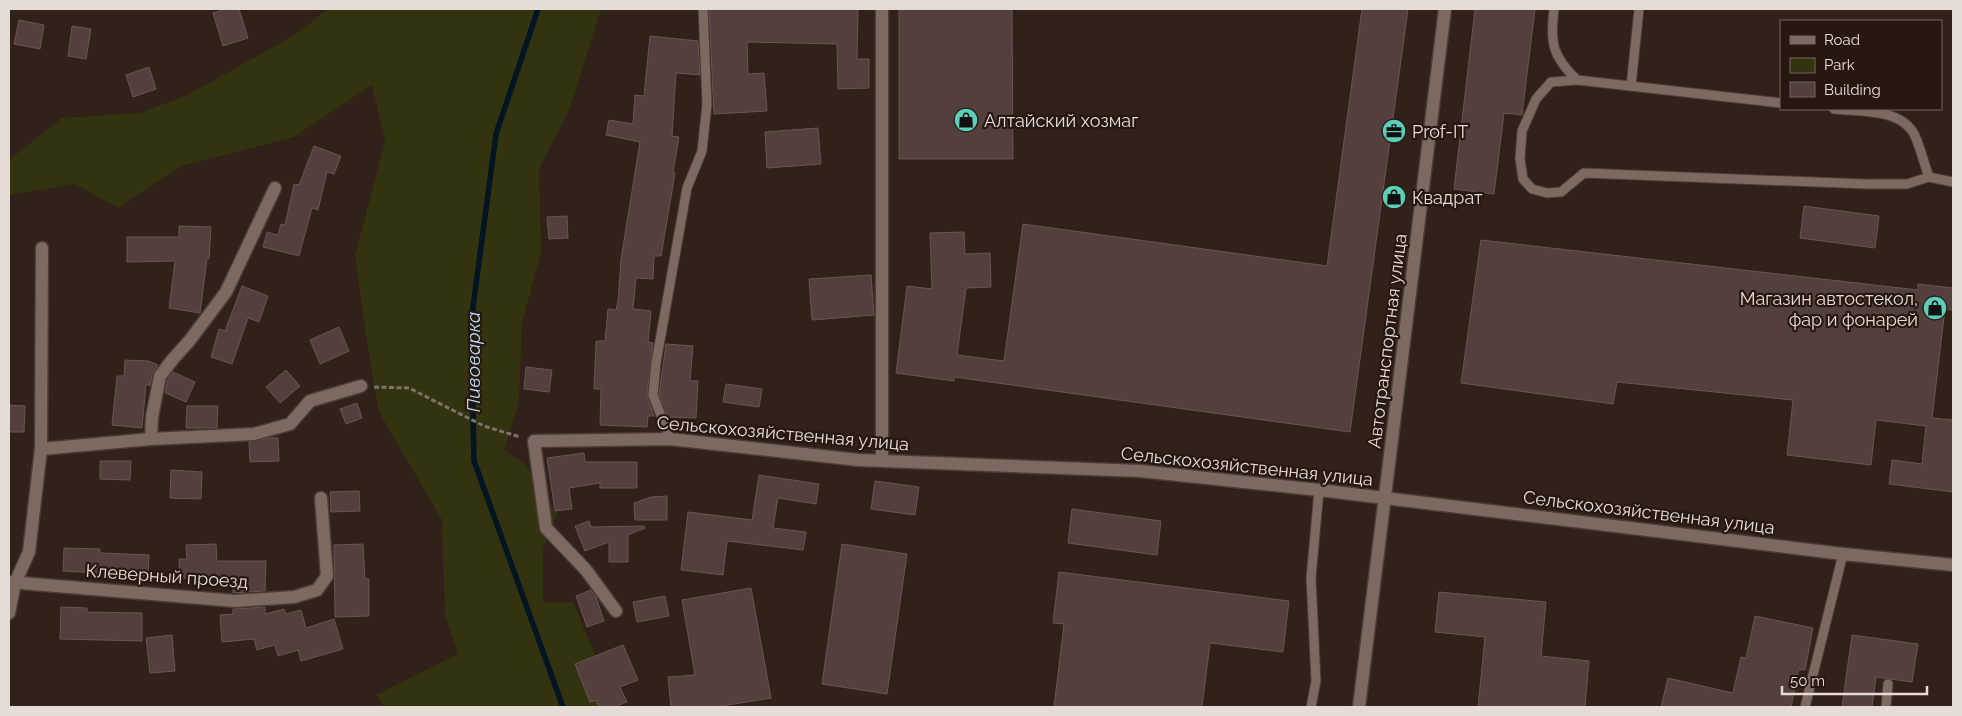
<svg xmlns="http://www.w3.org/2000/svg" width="1962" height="716" viewBox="0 0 1962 716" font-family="Raleway,sans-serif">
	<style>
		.green { fill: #33340f }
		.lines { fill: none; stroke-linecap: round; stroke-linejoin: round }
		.stream { stroke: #031422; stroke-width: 5.5 }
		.building { fill: #53403c; stroke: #695551 }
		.service-casing { stroke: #493c37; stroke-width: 11 }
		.minor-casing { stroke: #493c37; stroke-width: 15 }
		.path { stroke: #7e716b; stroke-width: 3; stroke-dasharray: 5 2.5; stroke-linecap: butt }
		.service { stroke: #7c6a60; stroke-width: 9 }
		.minor { stroke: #7c6a60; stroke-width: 12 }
		.labels { text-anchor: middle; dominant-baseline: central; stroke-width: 4.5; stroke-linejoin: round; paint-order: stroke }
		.poi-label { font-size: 18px; fill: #e6dcd7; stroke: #261810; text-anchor: start }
		.street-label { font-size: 18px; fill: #e6dcd7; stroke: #261810 }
		.water-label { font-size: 19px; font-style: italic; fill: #bcdcf6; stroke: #261810 }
	</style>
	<rect width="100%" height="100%" fill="#302119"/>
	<path class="green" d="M328,9H601L570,108L539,169L541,253L522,322L519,401L504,450L525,464L557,514L543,549V603L573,602L617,707H384L376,695L458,654L445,615L442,520L379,412L366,335L355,256L385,141L372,85L294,137L181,166L118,208L75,184L9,195V160L62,118L140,113L188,95L296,34Z"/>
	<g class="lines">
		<path class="stream" d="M538,9L496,134L471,322L474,461L563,707"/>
	</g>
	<g class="building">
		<path d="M226,9H239L248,38L223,46L213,13Z"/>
		<path d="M709,9H858L857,59H869V88L838,89L837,44L747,42L748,74L764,73L767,111L714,114Z"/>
		<path d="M899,9H1012L1013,159H899Z"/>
		<path d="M1362,9H1408L1350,432L954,377V381L896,373L907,286L932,289L930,233L964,232L965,254L990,253L991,287L966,288L957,355L1004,361L1023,224L1327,266Z"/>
		<path d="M1475,9H1535L1522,115L1504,113L1494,194L1454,189Z"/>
		<path d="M19,20L44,25L40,49L14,44Z"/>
		<path d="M72,26L91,29L86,59L68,56Z"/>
		<path d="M650,36L698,41L700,75L676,73L672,136L679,137L673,172L675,173L661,256H654L653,279L636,278L633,309L651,311L648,342L653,343L647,395L654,416H648L647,427L600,425L601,389H594L596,341H605L608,309L616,310L618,302L621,259L640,142L606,135L609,120L633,124L635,95L644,96Z"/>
		<path d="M149,67L156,89L133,97L126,75Z"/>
		<path d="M818,128L821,164L767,168L765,132Z"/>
		<path d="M314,146L341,156L334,174L327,172L318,210L312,208L299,256L263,247L267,232L278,235L281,224L285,225L294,184L299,185Z"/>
		<path d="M1804,206L1879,216L1875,248L1800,238Z"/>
		<path d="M567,216L568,238L549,239L547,217Z"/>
		<path d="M179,226L211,227L209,259H207L200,313L169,308L175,261L127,262V237H179Z"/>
		<path d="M1481,240L1918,290V284L1953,288V310L1945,309L1932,418L1953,420V492L1889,484L1892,460L1922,464L1926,426L1876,420L1871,465L1787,455L1793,400L1617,382L1613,404L1461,383Z"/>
		<path d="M871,275L874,315L812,320L809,279Z"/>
		<path d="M242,286L268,296L259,322L248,318L232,364L211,357L219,329L225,331Z"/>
		<path d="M339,327L349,351L320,364L310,340Z"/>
		<path d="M666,344L693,346L690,381H698L696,418L668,417L659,394Z"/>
		<path d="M125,360L148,361L158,365L152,374L150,386L146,384L142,428L112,425L117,376H124Z"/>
		<path d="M526,367L552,370L549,392L524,389Z"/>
		<path d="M286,370L300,386L280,403L266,387Z"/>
		<path d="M173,372L195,382L186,402L165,393L168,379Z"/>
		<path d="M726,384L762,389L759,407L723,402Z"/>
		<path d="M357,403L362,418L346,424L340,409Z"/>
		<path d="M9,405L25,406L24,432H9Z"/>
		<path d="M187,406H218L217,428H186Z"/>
		<path d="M269,438H278L279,461L250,462L249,442Z"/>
		<path d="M584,453L585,462H637V488H600V483L569,488L572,509L555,511L547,458Z"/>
		<path d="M100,461H131L130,480L100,479Z"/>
		<path d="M171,470L202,472L201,499L170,498Z"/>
		<path d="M759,475L819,484L816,504L778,498L773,528L806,532L803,550L727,541L723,575L681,570L688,512L752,520Z"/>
		<path d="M875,481L919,487L915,515L871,509Z"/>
		<path d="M359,491L360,511L331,512L330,492Z"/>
		<path d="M667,496V520H635L634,503L651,497Z"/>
		<path d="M1072,509L1161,521L1157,555L1068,543Z"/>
		<path d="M589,521L591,527L644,526L645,528L628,535V562H609V542L585,551L575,526Z"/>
		<path d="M216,544L217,561H266L265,591L233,593V576L180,578L179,559H187L186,545Z"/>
		<path d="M363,544L365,579H369V616L335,617L334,545Z"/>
		<path d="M842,544L907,554L887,694L822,684Z"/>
		<path d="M64,548L100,549V553L149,555L148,576L63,571Z"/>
		<path d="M1059,572L1289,601L1283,652L1210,643L1202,707H1054L1064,624L1053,623Z"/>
		<path d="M751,588L771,698L716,707H671L668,677L695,675L682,600Z"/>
		<path d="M591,590L596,597L604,621L587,627L576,596Z"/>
		<path d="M1439,592L1546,602L1541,656L1589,661L1585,707H1478L1485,637L1435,632Z"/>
		<path d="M665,596L669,616L637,622L633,602Z"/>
		<path d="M61,607L87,608V612L142,613V641L60,639Z"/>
		<path d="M265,607V614L284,609L286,614L301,610L306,628L334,619L343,649L301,661L298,650L278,656L275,645L257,650L254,639L222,642L220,615L233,614V609Z"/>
		<path d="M1755,616L1813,628L1805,670L1799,669L1791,707H1661L1668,678L1733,693L1741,657L1746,658Z"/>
		<path d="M172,635L175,671L150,673L146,638Z"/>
		<path d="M1852,635L1918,644L1912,682L1876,677L1872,707H1842Z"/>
		<path d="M623,645L638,680L620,687L627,702L614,707H599L596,700L590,702L575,664Z"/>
	</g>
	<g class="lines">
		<g class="service-casing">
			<g id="service">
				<path d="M1554,9C1550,43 1552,56 1577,80"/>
				<path d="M1631,86L1639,9"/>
				<path d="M1781,103L1577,80L1551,82L1536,99L1522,131L1520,159L1523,179L1532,189L1547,193L1561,192L1584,173L1866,184H1907L1929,177"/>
				<path d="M1834,109C1861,112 1902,108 1915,136C1921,149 1924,164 1929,177L1953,182"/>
				<path d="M670,439L653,395L656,363L687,188L702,151L707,104L703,9"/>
				<path d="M1311,707L1316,681L1311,578L1319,490"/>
				<path d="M1805,707L1843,554"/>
				<path d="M1886,707L1888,684"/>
			</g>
		</g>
		<g class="minor-casing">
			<g id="minor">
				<path d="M882,9V460"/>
				<path d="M151,439L152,417L160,376L173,359L190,340L226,292L275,188"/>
				<path d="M41,449L151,439L254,434L290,424L310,401L361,386"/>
				<path d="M9,582L235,601L294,597L317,590L327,576L321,498"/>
				<path d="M616,611L586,570L546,528L534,441L670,439L858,460L1140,471L1319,490L1843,554L1953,565"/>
				<path d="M9,613L15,583L29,552L41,449L42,248"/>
				<path d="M1359,707L1445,9"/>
			</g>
		</g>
		<path class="path" d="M374,387L409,388L484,426L520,437"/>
		<use href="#service" class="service"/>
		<use href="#minor" class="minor"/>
	</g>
	<defs>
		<g id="shop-disc" transform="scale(1.25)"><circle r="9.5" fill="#5dceb8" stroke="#261810"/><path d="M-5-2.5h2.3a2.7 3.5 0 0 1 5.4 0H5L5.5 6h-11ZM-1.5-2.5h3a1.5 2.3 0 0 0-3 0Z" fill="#111"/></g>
		<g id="office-disc" transform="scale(1.25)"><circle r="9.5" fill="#5dceb8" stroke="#261810"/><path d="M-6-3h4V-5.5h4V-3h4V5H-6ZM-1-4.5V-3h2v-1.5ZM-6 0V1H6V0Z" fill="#111"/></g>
	</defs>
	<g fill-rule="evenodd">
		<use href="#shop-disc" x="966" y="120"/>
		<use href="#office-disc" x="1394" y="131"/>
		<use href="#shop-disc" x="1394" y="197"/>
		<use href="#shop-disc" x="1935" y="308"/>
	</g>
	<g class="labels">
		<g class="poi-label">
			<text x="984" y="120">Алтайский хозмаг</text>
			<text x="1412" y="131">Prof-IT</text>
			<text x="1412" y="197">Квадрат</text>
			<text x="1918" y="298" text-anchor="end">Магазин автостекол,<tspan x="1918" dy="21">фар и фонарей</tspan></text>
		</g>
		<g class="street-label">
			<text transform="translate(1387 341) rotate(-83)">Автотранспортная улица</text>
			<text transform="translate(783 433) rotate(5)">Сельскохозяйственная улица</text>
			<text transform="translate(1247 466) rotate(6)">Сельскохозяйственная улица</text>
			<text transform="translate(1649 512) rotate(7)">Сельскохозяйственная улица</text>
			<text transform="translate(167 576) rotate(4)">Клеверный проезд</text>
		</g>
		<g class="water-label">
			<text transform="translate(473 362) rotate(-90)">Пивоварка</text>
		</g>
	</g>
	<rect width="1962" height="716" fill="none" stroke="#e6dcd7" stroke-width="20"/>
	<rect x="1780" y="20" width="162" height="90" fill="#261810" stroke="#736660"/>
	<rect x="1790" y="36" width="25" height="8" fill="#7c6a60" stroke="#736660"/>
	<text x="1824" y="45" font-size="15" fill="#e6dcd7">Road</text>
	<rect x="1790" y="58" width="25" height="15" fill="#33340f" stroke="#736660"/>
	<text x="1824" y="70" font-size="15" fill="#e6dcd7">Park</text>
	<rect x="1790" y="82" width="25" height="15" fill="#53403c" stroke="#736660"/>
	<text x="1824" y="95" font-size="15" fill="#e6dcd7">Building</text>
	<path d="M1782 686v8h145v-8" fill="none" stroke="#e6dcd7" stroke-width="2.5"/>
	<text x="1790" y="686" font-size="15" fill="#e6dcd7" stroke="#261810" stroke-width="4" paint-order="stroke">50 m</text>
</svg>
